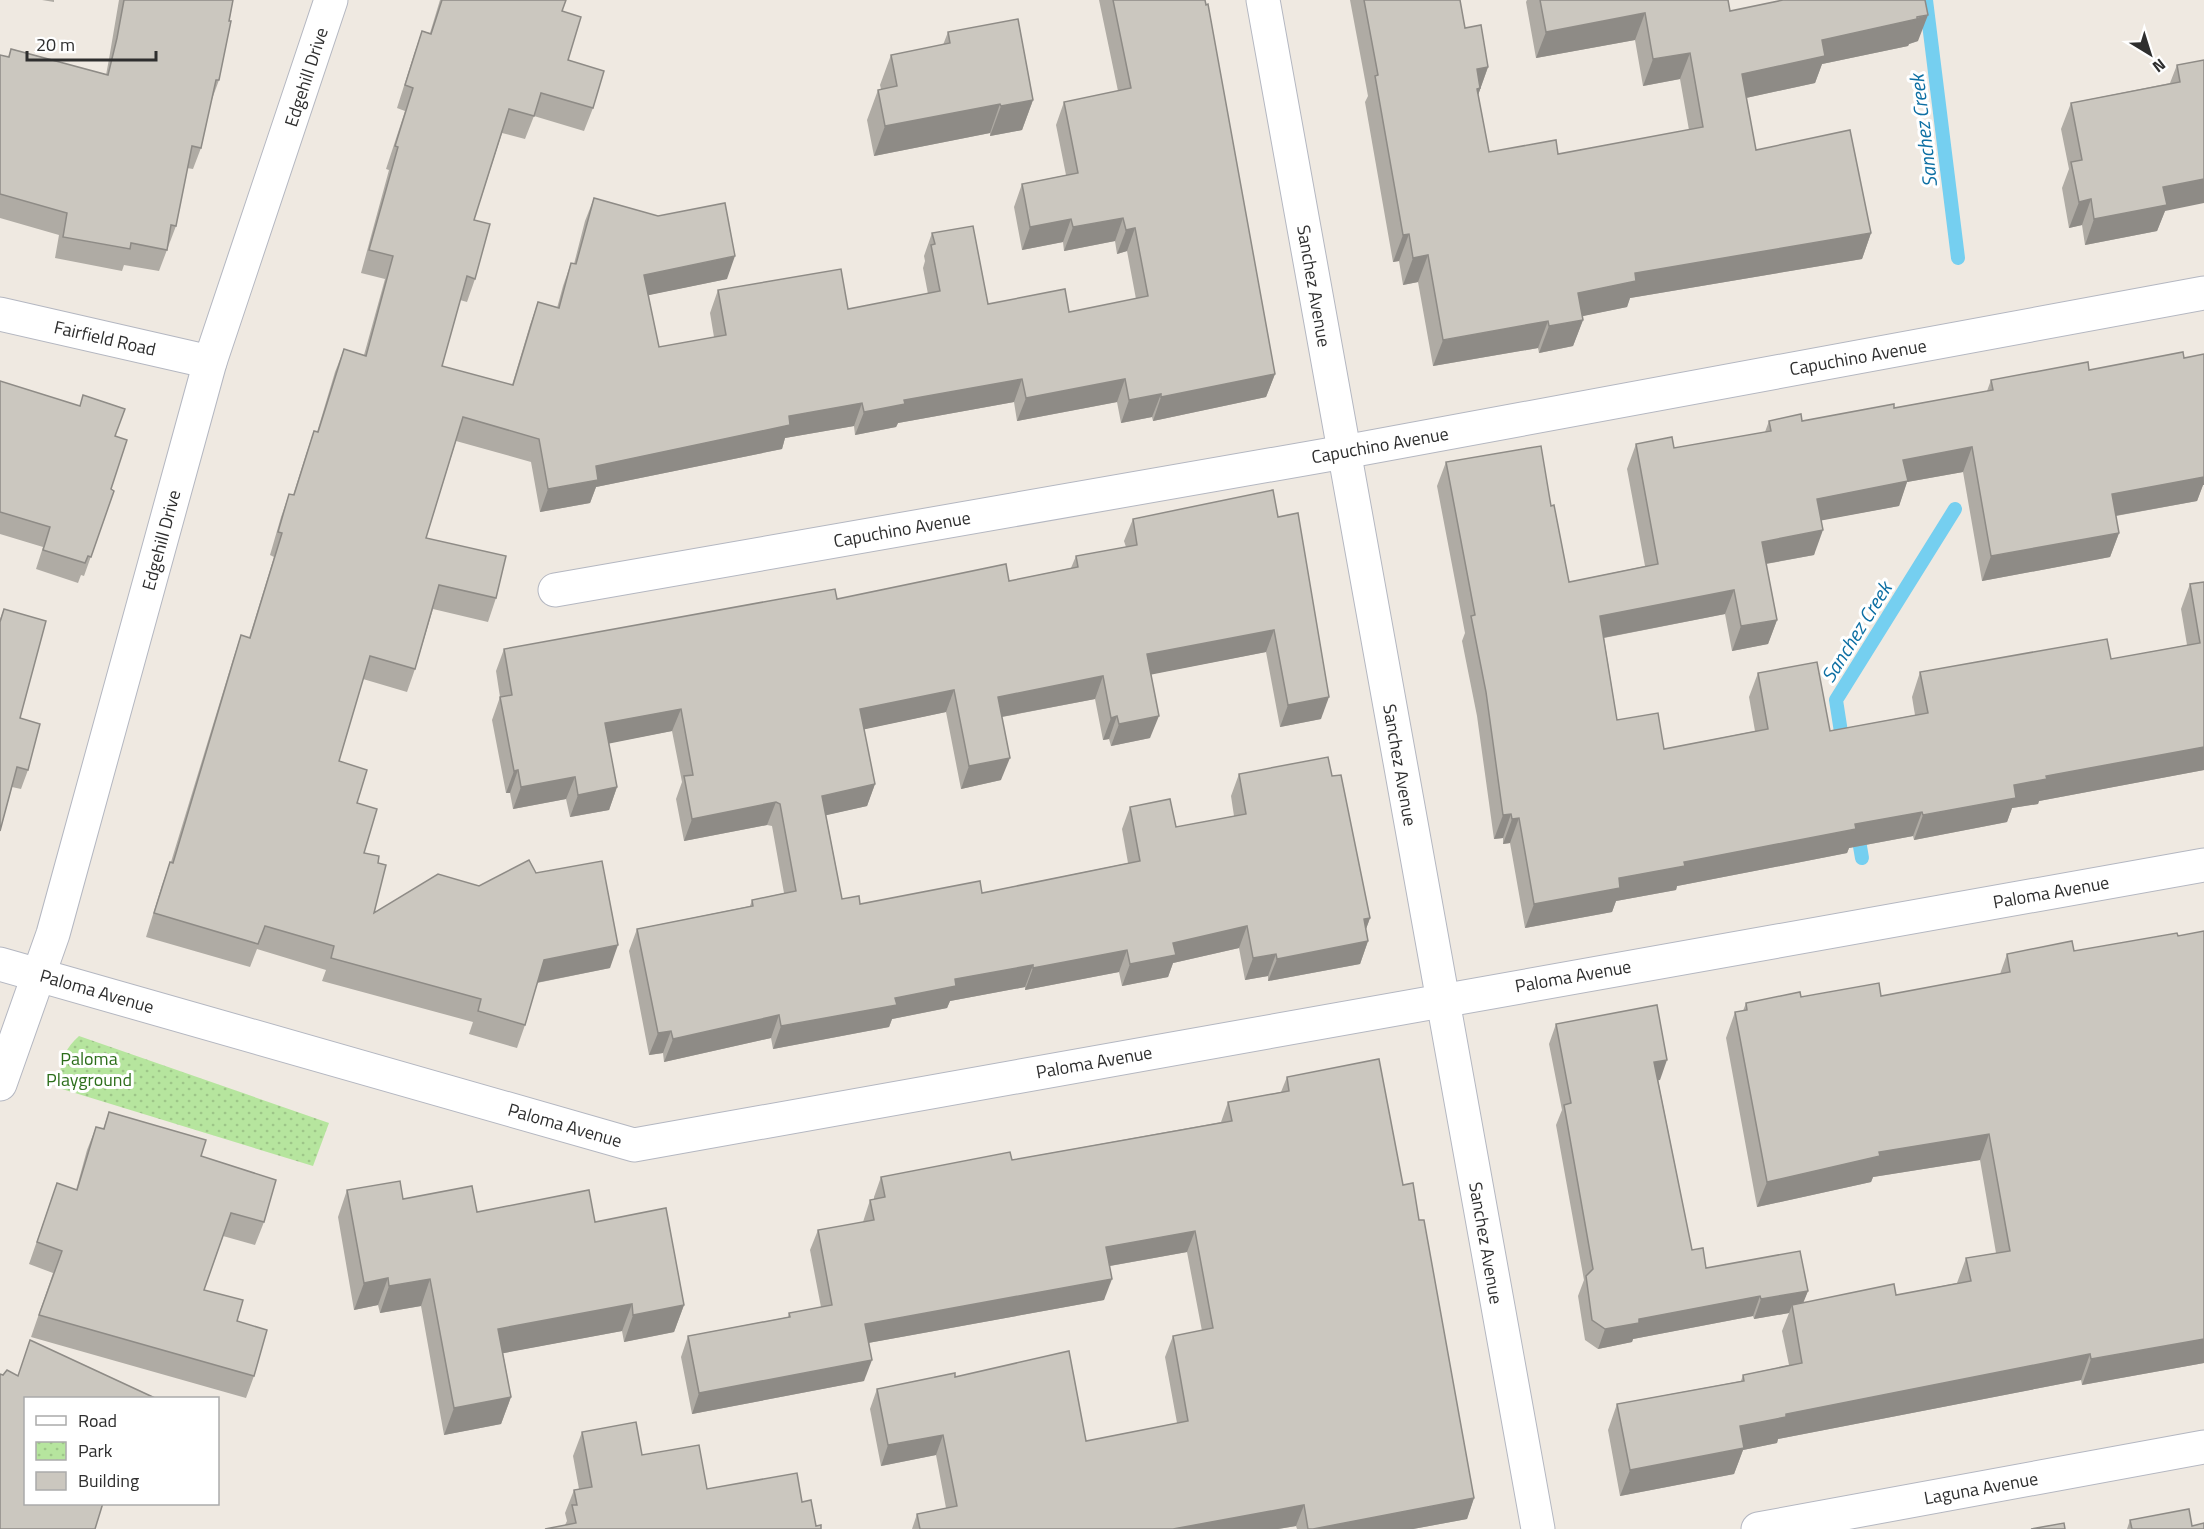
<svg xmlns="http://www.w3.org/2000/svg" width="2204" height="1529" viewBox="0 0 2204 1529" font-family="'Titillium Web',sans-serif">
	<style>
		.park { fill: url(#park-dots) }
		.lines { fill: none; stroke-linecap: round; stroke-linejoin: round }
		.stream { stroke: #75cff0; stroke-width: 14 }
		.minor-casing { stroke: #b4b7c1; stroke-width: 35 }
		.minor { stroke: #fff; stroke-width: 33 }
		.wall { fill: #afaba4 }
		.shaded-wall { fill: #8e8b86 }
		.building { fill: #cbc7bf; stroke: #8e8b86; stroke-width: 1.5 }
		.labels { text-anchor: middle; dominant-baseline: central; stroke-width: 6; stroke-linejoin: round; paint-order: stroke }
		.street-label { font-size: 18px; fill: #2e2e2e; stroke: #fff }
		.park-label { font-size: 18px; fill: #2c6e1b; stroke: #fff }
		.water-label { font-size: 20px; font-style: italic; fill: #0d6fa3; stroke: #fff }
	</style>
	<defs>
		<pattern id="park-dots" width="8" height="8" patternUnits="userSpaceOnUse" patternTransform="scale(1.5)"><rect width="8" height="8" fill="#b6e59e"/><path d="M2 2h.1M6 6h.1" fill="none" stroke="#9dc588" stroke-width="1.8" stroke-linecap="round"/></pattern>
	</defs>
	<rect width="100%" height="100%" fill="#efe9e1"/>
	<path class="park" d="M79,1036L329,1123L313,1166L62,1089C57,1068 63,1050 79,1036Z"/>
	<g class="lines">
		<g class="stream">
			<path d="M1926,0L1958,258"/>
			<path d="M1843,745L1836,700L1955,509"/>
			<path d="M1857,829L1862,858"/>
		</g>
		<g class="minor-casing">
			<g id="minor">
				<path d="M1263,0L1538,1529"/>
				<path d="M0,314L210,362"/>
				<path d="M555,590L1344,452L2204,293"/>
				<path d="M0,964L634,1145L2204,865"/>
				<path d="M0,1084L53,934L210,362L331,0"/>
				<path d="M1758,1529L2204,1447"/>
			</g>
		</g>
		<use href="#minor" class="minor"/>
	</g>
	<g class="wall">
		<path d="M42,0H54V2Z"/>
		<path d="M119,0H233L219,80L211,102L201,148L193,169L187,168L176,226L159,271L124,265L122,271L55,258L59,235L0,218V55L8,57L11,49L106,75L109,59Z"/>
		<path d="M440,0H566L562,11L568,60L593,108L584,131L534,116L525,139L502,133L474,220L475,279L467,302L460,300L442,366L512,385L530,325L538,302L557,308L563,286L571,263L574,264L585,221L594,198L727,279L648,295L659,347L714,337L710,313L718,290L848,309L928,294L923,268L925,261L924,256L932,233L988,304L1069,312L1136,299L1127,251L1117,254L1115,241L1064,251L1063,242L1022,250L1014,207L1022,184L1066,175L1056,125L1064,102L1118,91L1099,0H1205L1275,374L1266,397L1153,421L1152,417L1121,423L1117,402L1017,421L1014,402L898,423L896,427L855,435L854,426L785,438L782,449L596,487L590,503L540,512L531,462L456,441L426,538L496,598L488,622L433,609L415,669L407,692L363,679L339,761L357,803L364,853L378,863L374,913L479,886L536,873L610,968L537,983L525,1025L517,1048L469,1034L473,1022L322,981L326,970L257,949L250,967L146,937L162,885L170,862H171L233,659L241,635L249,638L274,557L270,555L281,517L289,494L293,495L306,454L314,431L317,432L335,372L344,349L364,355L385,279L361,273L389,170L386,169L405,111L397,108L414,54L422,31L430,33Z"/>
		<path d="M1350,0H1460L1465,28L1488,67L1478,95L1489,152L1558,154L1689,130L1680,79L1643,86L1635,40L1536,58L1526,2L1527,0H1728L1730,11L1918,41L1909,44L1908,46L1822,64L1815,83L1746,98L1756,150L1871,233L1862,259L1630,298L1627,307L1582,316L1583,320L1573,346L1539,353L1538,348L1433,366L1418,282L1403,285L1399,261L1393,262L1365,102L1368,96Z"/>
		<path d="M948,32L1033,100L1022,130L990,136V133L874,156L867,120L878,90L881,89L880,85L891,55L943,45Z"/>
		<path d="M2204,60L2165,211L2157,231L2085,245L2082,225L2069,228L2062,188L2069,169L2061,129L2071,103L2170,83L2177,65Z"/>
		<path d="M2089,370L2203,485L2197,501L2116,516L2119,533L2110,557L1982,581L1963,472L1907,482L1899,506L1821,520L1814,555L1766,564L1777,620L1768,644L1732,651L1725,614L1604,638L1617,720L1664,749L1755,731L1749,697L1758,673L1830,731L1915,715L1912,697L1920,672L2111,659L2187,645L2181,609L2190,584L2204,582V770L2039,801L2038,804L2012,808L2007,822L1914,840L1913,836L1849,848L1847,853L1677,886L1676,890L1616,901L1612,912L1525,928L1510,843L1503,844V838L1494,839L1477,716L1462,641L1465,633L1437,486L1446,462L1551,506L1569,582L1645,566L1627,469L1636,444L1674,448L1765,432L1769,421H1802L1894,408L1987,391L1991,380Z"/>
		<path d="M0,381L115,436L111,489L114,491L84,576L81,575L78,583L36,569L43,547L0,534Z"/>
		<path d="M1278,517L1321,719L1280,727L1266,652L1151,674L1150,738L1111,746L1109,739L1103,740L1095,699L1002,717L1001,780L961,789L946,712L864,729L875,784L867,806L826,815L842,899L860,904L982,893L1128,863L1122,829L1130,807L1176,827L1234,816L1231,796L1239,774L1332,776L1370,918L1366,929L1368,941L1360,964L1268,981V976L1245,980L1239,948L1173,963L1168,977L1122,986L1119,972L1025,990V987L950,1001L947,1008L892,1019L889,1027L773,1049L771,1038L664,1062L663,1053L649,1055L629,951L637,929L750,906L752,900L784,893L772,826L767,825L684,841L676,799L682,782L672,731L608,743L617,787L609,810L570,817L566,799L513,809L510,793H506L492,720L500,697L496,671L504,649L837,599L1009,581L1071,568L1076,556L1126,547L1124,541L1133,519Z"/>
		<path d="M4,609L28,770L21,789L12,787L0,831V619Z"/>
		<path d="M2204,931V1363L2082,1385L2081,1380L1778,1439L1777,1443L1743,1450L1734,1474L1620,1496L1608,1430L1617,1404L1741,1381L1743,1375L1789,1365L1782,1331L1789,1313L1754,1319L1753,1316L1633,1339L1632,1342L1598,1349L1585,1340L1578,1296L1584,1280L1556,1125L1562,1110L1549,1044L1556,1024L1660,1080H1658L1692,1250L1706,1268L1808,1291L1803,1302L1896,1295L1957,1283L1966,1258L1996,1253L1980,1160L1873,1177L1871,1182L1757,1207L1726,1038L1735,1012L1743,1011L1746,1003L1801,997L1881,996L2000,974L2007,954L2074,951L2178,936Z"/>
		<path d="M1287,1077L1403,1185L1419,1220L1474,1498L1467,1519L1413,1529H1297L1296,1526L1278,1529H912L917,1514L946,1508L936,1455L881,1466L870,1409L877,1389L955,1377L1086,1441L1177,1423L1165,1357L1173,1336L1202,1331L1187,1252L1110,1266L1104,1300L868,1343L864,1381L692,1414L681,1357L688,1336L788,1317L789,1313L821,1307L810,1250L818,1230L863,1222L870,1200L874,1199V1197L881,1177L1012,1160L1221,1122L1228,1102L1281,1092Z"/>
		<path d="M109,1112L201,1156L264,1222L255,1245L223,1236L204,1290L237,1321L254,1376L246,1398L31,1337L53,1273L29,1264L57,1183L76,1190L87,1150L96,1127L103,1129Z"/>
		<path d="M347,1190L477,1212L595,1222L684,1305L674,1332L624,1342L622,1331L503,1353L511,1397L501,1424L444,1435L421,1306L380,1313L378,1305L354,1310L338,1217Z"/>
		<path d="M582,1432L642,1455L707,1489L802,1502L816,1526L565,1525L567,1521L565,1513L574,1490L579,1489L573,1456Z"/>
		<path d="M2130,1520L2192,1526L2204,1529H2127Z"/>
	</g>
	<g class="shaded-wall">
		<path d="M1645,13L1635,40L1536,58L1546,32Z"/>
		<path d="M1928,15L1918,41L1909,44L1908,46L1822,64L1815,83L1732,101L1742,74L1822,40Z"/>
		<path d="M1690,53L1680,79L1643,86L1653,59Z"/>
		<path d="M1488,67L1471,115L1477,69Z"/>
		<path d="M1033,100L1022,130L990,136L1001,106Z"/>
		<path d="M1000,104L990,133L874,156L885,126Z"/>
		<path d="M2204,179V203L2165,211L2157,231L2085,245L2094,219L2163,187Z"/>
		<path d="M2091,199L2082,225L2069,228L2079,202Z"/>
		<path d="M1123,218L1115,241L1064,251L1073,227Z"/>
		<path d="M1071,219L1063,242L1022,250L1030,227Z"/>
		<path d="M1135,228L1127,251L1117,254L1126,230Z"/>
		<path d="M1871,233L1862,259L1630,298L1627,307L1569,319L1578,293L1635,273Z"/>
		<path d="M1409,234L1399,261L1393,262L1403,235Z"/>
		<path d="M1428,255L1418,282L1403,285L1413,258Z"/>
		<path d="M735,256L727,279L635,298L644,275Z"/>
		<path d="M1583,320L1573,346L1539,353L1549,326Z"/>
		<path d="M1548,321L1538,348L1433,366L1443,340Z"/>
		<path d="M1275,374L1266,397L1153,421L1161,397Z"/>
		<path d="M1022,379L1014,402L898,423L896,427L855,435L864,412L904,400Z"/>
		<path d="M1125,379L1117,402L1017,421L1026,398Z"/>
		<path d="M1161,394L1152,417L1121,423L1129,400Z"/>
		<path d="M862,403L854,426L785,438L782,449L596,487L590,503L540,512L548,489L596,466L789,416Z"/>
		<path d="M1972,447L1963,472L1907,482L1899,506L1808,523L1817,499L1903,460Z"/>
		<path d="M2204,462V485H2203L2197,501L2103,518L2112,494Z"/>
		<path d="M1823,530L1814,555L1753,566L1762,542Z"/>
		<path d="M2119,533L2110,557L1982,581L1991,556Z"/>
		<path d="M1734,590L1725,614L1592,640L1600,616Z"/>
		<path d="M1777,620L1768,644L1732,651L1741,626Z"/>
		<path d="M1274,630L1266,652L1139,677L1147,654Z"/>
		<path d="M1103,676L1095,699L990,719L998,697Z"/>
		<path d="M954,690L946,712L852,732L860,709Z"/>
		<path d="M1329,697L1321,719L1280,727L1288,705Z"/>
		<path d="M681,709L672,731L597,746L605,723Z"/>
		<path d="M1117,716L1109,739L1103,740L1111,718Z"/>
		<path d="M1159,716L1150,738L1111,746L1119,724Z"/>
		<path d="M2204,747V770L2039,801L2038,804L2012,808L2007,822L1914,840L1923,815L2014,785L2046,776Z"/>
		<path d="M1010,758L1001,780L961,789L969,766Z"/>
		<path d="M518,770L510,793H506L514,771Z"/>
		<path d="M575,777L566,799L513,809L521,787Z"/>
		<path d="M875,784L867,806L814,818L822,796Z"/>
		<path d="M617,787L609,810L570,817L578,795Z"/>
		<path d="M776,802L767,825L684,841L692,819Z"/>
		<path d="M1922,812L1913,836L1849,848L1847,853L1677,886L1676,890L1616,901L1612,912L1525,928L1534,904L1619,878L1684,862L1855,824Z"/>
		<path d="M1511,814L1503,838L1494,839L1503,815Z"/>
		<path d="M1519,818L1510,843L1503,844L1512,819Z"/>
		<path d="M1370,918L1362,940L1364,919Z"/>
		<path d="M1247,926L1239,948L1173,963L1168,977L1122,986L1130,964L1173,943Z"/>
		<path d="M1368,941L1360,964L1268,981L1277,959Z"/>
		<path d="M618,945L610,968L535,983L544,960Z"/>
		<path d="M1127,950L1119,972L1025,990L1033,968Z"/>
		<path d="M1276,954L1268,976L1245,980L1253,958Z"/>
		<path d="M1033,965L1025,987L950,1001L947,1008L892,1019L889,1027L773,1049L781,1026L895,998L955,979Z"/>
		<path d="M779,1015L771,1038L664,1062L673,1039Z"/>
		<path d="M671,1031L663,1053L649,1055L658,1033Z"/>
		<path d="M1667,1060L1660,1080L1647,1082L1654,1062Z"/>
		<path d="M1989,1134L1980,1160L1873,1177L1871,1182L1757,1207L1767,1182L1879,1152Z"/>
		<path d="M1195,1231L1187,1252L1098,1268L1106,1247Z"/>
		<path d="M388,1278L378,1305L354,1310L364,1283Z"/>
		<path d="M430,1279L421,1306L380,1313L389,1286Z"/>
		<path d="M1112,1279L1104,1300L857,1345L865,1324Z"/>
		<path d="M1808,1291L1800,1311L1792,1305L1789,1313L1754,1319L1761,1299Z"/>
		<path d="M1760,1296L1753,1316L1633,1339L1632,1342L1598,1349L1605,1329L1639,1319Z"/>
		<path d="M632,1304L622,1331L488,1356L498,1329Z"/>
		<path d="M684,1305L674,1332L624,1342L633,1315Z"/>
		<path d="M2204,1339V1363L2082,1385L2091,1359Z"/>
		<path d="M2090,1354L2081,1380L1778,1439L1777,1443L1743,1450L1734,1474L1620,1496L1630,1470L1740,1426L1786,1414Z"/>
		<path d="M872,1360L864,1381L692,1414L699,1393Z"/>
		<path d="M511,1397L501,1424L444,1435L454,1408Z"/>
		<path d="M943,1435L936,1455L881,1466L888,1445Z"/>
		<path d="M1474,1498L1467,1519L1413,1529H1313Z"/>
		<path d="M1304,1505L1296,1526L1278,1529H1173Z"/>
	</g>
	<g class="building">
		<path d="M124,0H233L229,21H231L219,80H216L201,148L192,146L176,226L171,225L167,250L131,243L130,249L63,237L67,213L0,194V55L9,57L11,49L108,75L117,38Z"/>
		<path d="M442,0H566L562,11L581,17L568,60L604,71L593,108L541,93L534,116L509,109L474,220L490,224L475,279L467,276L442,366L513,385L538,302L559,308L571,263L576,264L594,198L658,216L725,203L735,256L644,275L659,347L726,335L718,290L841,269L848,309L940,291L931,245L935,244L932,233L973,226L988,304L1065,289L1069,312L1148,296L1135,228L1126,230L1123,218L1073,227L1071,219L1030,227L1022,184L1078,173L1064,102L1131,88L1113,0H1205L1206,5L1208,4L1275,374L1161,397V394L1129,400L1125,379L1026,398L1022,379L904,400L905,404L864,412L862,403L789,416L790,425L596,466L598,480L548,489L539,439L463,417L426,538L506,556L496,598L439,585L415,669L370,656L339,761L367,770L357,803L377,809L364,853L379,856L378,863L386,865L374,913L438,874L479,886L529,860L536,873L602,861L618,945L544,960L525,1025L478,1011L481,999L331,958L334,946L265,926L258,944L154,913L170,862L173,863L241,635L250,638L282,533L278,532L289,494L294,495L314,431L318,432L344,349L366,356L393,256L369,250L398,147L395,146L413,88L405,85L422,31L431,34Z"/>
		<path d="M1364,0H1460L1465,28L1481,25L1488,67L1477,69L1480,88L1477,89L1489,152L1556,140L1558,154L1703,127L1690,53L1653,59L1645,13L1546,32L1540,0H1728L1730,11L1783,0H1925L1928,15L1917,17V19L1822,40L1825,56L1742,74L1756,150L1850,130L1871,233L1635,273L1636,281L1578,293L1583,320L1549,326L1548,321L1443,340L1428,255L1413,258L1409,234L1403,235L1375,76L1378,75Z"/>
		<path d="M1018,19L1033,100L1001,106L1000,104L885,126L878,90L897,86L891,55L950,43L948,32Z"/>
		<path d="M2204,60V179L2163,187L2167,205L2094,219L2091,199L2079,202L2071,162L2082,160L2071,103L2180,82L2177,65Z"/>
		<path d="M2183,352L2184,358L2204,354V477L2112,494L2119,533L1991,556L1972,447L1903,460L1908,481L1817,499L1823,530L1762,542L1777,620L1741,626L1734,590L1600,616L1617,720L1658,713L1664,749L1768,729L1758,673L1817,662L1830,731L1928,713L1920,672L2107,639L2111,659L2200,643L2190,584L2204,582V747L2046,776L2047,779L2014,785L2016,798L1923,815L1922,812L1855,824L1856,829L1684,862L1685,866L1619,878L1620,888L1534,904L1519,818L1512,819L1511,814L1503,815L1486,692L1471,616L1475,615L1446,462L1541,446L1551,506L1554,505L1569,582L1658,564L1636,444L1672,437L1674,448L1771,431L1769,421L1801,414L1802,421L1894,404V408L1993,390L1991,380L2088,362L2089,370Z"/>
		<path d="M0,381L80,406L83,395L125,409L115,436L127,440L111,489L114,491L91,557L88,556L85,563L43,550L50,527L0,512Z"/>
		<path d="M1273,490L1278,517L1298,513L1329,697L1288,705L1274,630L1147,654L1159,716L1119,724L1117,716L1111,718L1103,676L998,697L1010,758L969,766L954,690L860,709L875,784L822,796L842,899L859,896L860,904L980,881L982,893L1140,861L1130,807L1170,799L1176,827L1246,814L1239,774L1328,757L1332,776L1341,775L1370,918L1364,919L1368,941L1277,959L1276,954L1253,958L1247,926L1173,943L1176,955L1130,964L1127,950L1033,968V965L955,979L956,986L895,998L897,1005L781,1026L779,1015L673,1039L671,1031L658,1033L637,929L753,906L752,900L796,891L780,804L776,802L692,819L684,776L693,775L681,709L605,723L617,787L578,795L575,777L521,787L518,770L514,771L500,697L512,695L504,649L835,589L837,599L1006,564L1009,581L1078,567L1076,556L1137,545L1133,519Z"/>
		<path d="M4,609L46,621L20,718L40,724L28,770L17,767L0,831V622Z"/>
		<path d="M2204,931V1339L2091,1359L2090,1354L1786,1414V1417L1740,1426L1744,1448L1630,1470L1617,1404L1744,1381L1743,1375L1802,1363L1792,1305L1894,1284L1896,1295L1971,1281L1966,1258L2010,1251L1989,1134L1879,1152L1880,1156L1767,1182L1735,1012L1747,1010L1746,1003L1800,992L1801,997L1879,983L1881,996L2010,972L2007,954L2072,941L2074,951L2177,933L2178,936Z"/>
		<path d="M1657,1005L1667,1060L1654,1062L1692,1250L1703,1248L1706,1268L1800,1251L1808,1291L1761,1299L1760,1296L1639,1319V1323L1605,1329L1592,1320L1586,1276L1593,1269L1564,1105L1571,1103L1556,1024Z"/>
		<path d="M1379,1059L1403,1185L1413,1183L1419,1220H1424L1474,1498L1313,1529H1308L1304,1505L1173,1529H920L917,1514L957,1506L943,1435L888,1445L877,1389L955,1373V1377L1069,1351L1086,1441L1188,1421L1173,1336L1213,1328L1195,1231L1106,1247L1112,1279L865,1324L872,1360L699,1393L688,1336L790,1317L789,1313L832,1305L818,1230L874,1220L870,1200L885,1197L881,1177L1010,1152L1012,1160L1232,1121L1228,1102L1289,1091L1287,1077Z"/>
		<path d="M109,1112L206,1140L201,1156L276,1180L264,1222L231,1213L204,1290L243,1300L237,1321L267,1330L254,1376L39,1315L62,1251L37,1242L57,1183L77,1190L96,1127L104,1129Z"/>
		<path d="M400,1181L403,1199L472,1186L477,1212L589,1190L595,1222L666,1208L684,1305L633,1315L632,1304L498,1329L511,1397L454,1408L430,1279L389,1286L388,1278L364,1283L347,1190Z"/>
		<path d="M30,1340L155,1398H26V1503H103L95,1529H0V1374L3,1375L7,1370L18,1376Z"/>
		<path d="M636,1422L642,1455L699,1445L707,1489L797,1473L802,1502L811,1500L816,1526L821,1525V1529H545L576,1523L572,1505H577L574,1490L592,1487L582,1432Z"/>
		<path d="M2189,1509L2192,1526L2204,1523V1529H2132L2130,1520Z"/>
		<path d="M2064,1523L2065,1529H2031Z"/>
	</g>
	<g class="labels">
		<g class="street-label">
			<text transform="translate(306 77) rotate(-72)">Edgehill Drive</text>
			<text transform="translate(1314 286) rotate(80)">Sanchez Avenue</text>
			<text transform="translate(105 338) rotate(13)">Fairfield Road</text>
			<text transform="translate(1858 357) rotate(-10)">Capuchino Avenue</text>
			<text transform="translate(1380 445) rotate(-10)">Capuchino Avenue</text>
			<text transform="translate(902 529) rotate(-10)">Capuchino Avenue</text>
			<text transform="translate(161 540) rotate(-75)">Edgehill Drive</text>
			<text transform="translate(1400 765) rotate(80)">Sanchez Avenue</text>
			<text transform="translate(2051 892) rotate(-10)">Paloma Avenue</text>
			<text transform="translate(1573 976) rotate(-10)">Paloma Avenue</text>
			<text transform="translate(97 991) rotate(16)">Paloma Avenue</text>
			<text transform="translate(1094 1062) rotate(-10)">Paloma Avenue</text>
			<text transform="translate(565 1125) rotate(16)">Paloma Avenue</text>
			<text transform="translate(1486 1243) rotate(80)">Sanchez Avenue</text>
			<text transform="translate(1981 1488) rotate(-10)">Laguna Avenue</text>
		</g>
		<g class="park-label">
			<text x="89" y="1058">Paloma<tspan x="89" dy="21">Playground</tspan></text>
		</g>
		<g class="water-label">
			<text transform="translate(1923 131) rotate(-97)">Sanchez Creek</text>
			<text transform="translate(1856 632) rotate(-58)">Sanchez Creek</text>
		</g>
	</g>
	<rect x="24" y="1397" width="195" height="108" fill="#ffffff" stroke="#ababab" stroke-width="1.5"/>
	<rect x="36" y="1416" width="30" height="9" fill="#ffffff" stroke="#ababab" stroke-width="1.5"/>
	<text x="78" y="1427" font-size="18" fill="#2e2e2e">Road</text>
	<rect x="36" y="1442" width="30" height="18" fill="url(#park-dots)" stroke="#ababab" stroke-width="1.5"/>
	<text x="78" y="1457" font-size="18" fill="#2e2e2e">Park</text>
	<rect x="36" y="1472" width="30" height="18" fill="#cbc7bf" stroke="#ababab" stroke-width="1.5"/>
	<text x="78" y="1487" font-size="18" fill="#2e2e2e">Building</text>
	<g transform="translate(2150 54) rotate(142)" stroke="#ffffff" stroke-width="4.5" paint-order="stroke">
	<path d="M0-4.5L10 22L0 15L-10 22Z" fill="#2e2e2e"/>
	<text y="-9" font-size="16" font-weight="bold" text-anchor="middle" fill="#2e2e2e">N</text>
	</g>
	<path d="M27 51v9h129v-9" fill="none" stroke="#2e2e2e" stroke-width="3"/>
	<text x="36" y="51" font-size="18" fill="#2e2e2e" stroke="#ffffff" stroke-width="4.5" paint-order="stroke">20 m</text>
</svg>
